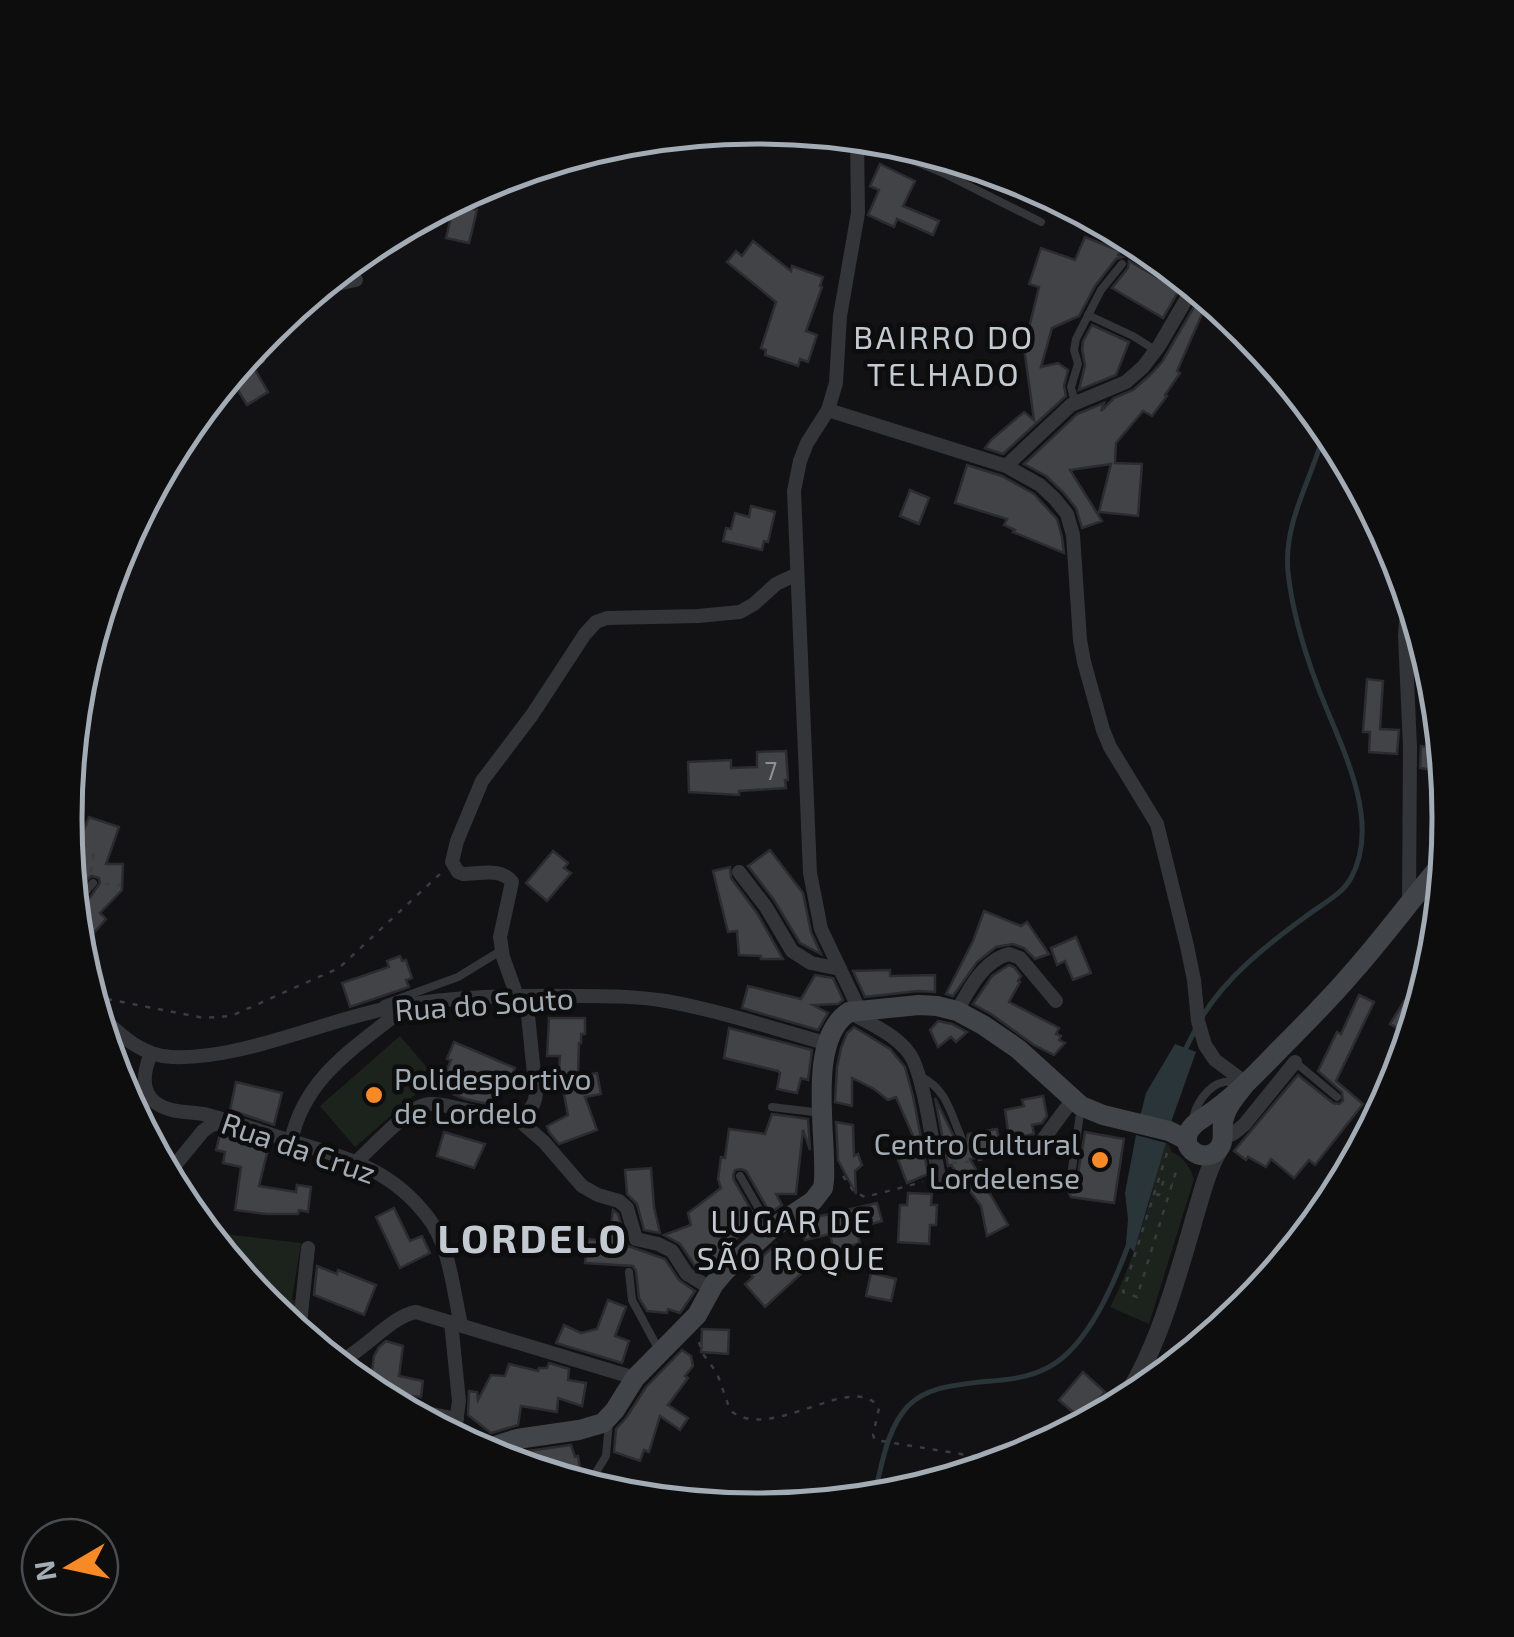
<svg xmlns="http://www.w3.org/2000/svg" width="1514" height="1637" viewBox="0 0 1514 1637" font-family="'Exo 2',sans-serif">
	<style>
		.green { fill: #1c231c }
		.water { fill: #2a3539 }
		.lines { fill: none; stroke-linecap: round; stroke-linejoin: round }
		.stream { stroke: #2a3539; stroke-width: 5 }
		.building { fill: #414347; stroke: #2c2c30; stroke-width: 2.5 }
		.path { stroke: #393c40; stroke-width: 2.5; stroke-dasharray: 5 8; stroke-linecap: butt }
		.service { stroke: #333539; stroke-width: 8 }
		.minor { stroke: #333539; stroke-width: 14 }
		.tertiary { stroke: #333539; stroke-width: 18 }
		.secondary { stroke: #414449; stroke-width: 20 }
		.poi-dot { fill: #f88a25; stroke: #0d0d0e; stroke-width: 4 }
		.labels { text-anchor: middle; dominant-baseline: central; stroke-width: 9; stroke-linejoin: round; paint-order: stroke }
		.number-label { font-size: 25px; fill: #8a929a }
		.street-label { font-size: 30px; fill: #a3acb5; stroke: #0d0d0e }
		.poi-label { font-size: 30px; fill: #a3acb5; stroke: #0d0d0e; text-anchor: start }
		.neighbourhood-label { font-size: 32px; letter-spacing: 2.5px; fill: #c4cad1; stroke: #0d0d0e }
		.district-label { font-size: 40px; font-weight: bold; letter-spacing: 2.5px; fill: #c4cad1; stroke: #0d0d0e }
		.rim { fill: none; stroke: #a3acb5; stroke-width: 5 }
	</style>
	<rect width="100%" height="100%" fill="#121214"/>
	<g class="green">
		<path d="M400,1036L435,1077L355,1147L320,1106Z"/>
		<path d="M1166,1143L1170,1147L1171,1152C1183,1156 1190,1167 1194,1179L1149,1324L1110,1307C1137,1256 1150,1198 1166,1143Z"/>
		<path d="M216,1233L301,1243L292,1299L296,1301L293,1328L267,1307L215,1243Z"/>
	</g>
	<g class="water">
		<path d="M1175,1044L1196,1052L1170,1125L1140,1117L1146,1093Z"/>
		<path d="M1136,1135L1166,1143L1134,1252L1126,1243L1128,1219L1125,1193Z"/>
	</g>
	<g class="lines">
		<g class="stream">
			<path d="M1202,1017C1226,977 1268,944 1305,917C1320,905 1342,895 1351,878C1384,818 1336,738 1316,682C1303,647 1292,609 1288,572C1283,520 1314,476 1326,426"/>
			<path d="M1184,1052L1197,1026"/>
			<path d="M873,1499C882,1468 885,1431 908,1406C927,1387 955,1385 980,1382C1003,1380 1026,1379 1047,1368C1088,1348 1115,1281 1130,1241"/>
		</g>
	</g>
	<g class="building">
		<path d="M880,164L915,181L903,206L939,221L933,235L897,219L894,227L868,215L879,190L870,186Z"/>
		<path d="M454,205L477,210L469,243L446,238Z"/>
		<path d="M1085,237L1120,251L1118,255L1122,257L1116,259L1095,286L1079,316L1052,328L1041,367L1058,363L1068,370L1064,386L1066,396L1003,454L985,448L991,440L1024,412L1034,420L1024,348L1039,287L1029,284L1041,248L1075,260Z"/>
		<path d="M753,241L791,271L792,266L823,277L820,286L822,287L806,331L817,335L808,362L800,359L798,366L765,355L766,350L761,348L776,302L727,262L736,251L742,256Z"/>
		<path d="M1129,261L1179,290L1163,318L1112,288L1128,268Z"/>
		<path d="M1202,293L1209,298L1177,371L1180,373L1165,395L1167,396L1152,416L1143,411L1116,443L1115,463L1142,464L1138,516L1099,512L1111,464L1070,470L1102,521L1082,528L1076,508L1063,492L1046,476L1024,464L1077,414L1104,403L1101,411L1114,398L1133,390L1150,375L1162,362Z"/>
		<path d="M1092,325L1129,342L1116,375L1079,390L1085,365L1082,350L1083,341Z"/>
		<path d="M254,368L268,392L247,405L230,377Z"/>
		<path d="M967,465L1002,476L1034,494L1057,519L1062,537L1064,553L1013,532L1015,530L1004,525L1007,519L955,503Z"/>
		<path d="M910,490L929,498L919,524L900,516Z"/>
		<path d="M751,506L775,512L768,542L764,541L762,550L723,541L726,528L731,529L735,513L749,517Z"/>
		<path d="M1367,679L1383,681L1380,729L1399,730L1397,754L1369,752L1370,732H1363Z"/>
		<path d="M1421,746L1442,749L1444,772L1420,768Z"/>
		<path d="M786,751L788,780H785L786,788L739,791V795L689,792L688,762L731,760V768L757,767V752Z"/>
		<path d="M72,815L80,840L89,817L119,827L106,864H123L122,890L100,913L106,919L78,951L74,905L87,902L100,883L99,878L91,876L77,890L72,891L68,851Z"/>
		<path d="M770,850L803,893L811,932L821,954L800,943L774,900L748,866Z"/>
		<path d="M553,851L568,863L564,868L571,873L547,901L526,883Z"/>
		<path d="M730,867L731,878L757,913L783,959H761V956L739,955L737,931L728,932L713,871Z"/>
		<path d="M984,911L1021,926L1027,922L1049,954L1035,959L1024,948L1013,944L996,947L977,962L953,996L946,994L973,941Z"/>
		<path d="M1076,937L1091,973L1073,980L1065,961L1057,965L1051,948Z"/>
		<path d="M400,956L402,961L406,960L412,978L406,980L409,987L350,1007L342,983L389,967L387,961Z"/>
		<path d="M1009,965L1014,967L1021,976L1018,981L1020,982L1009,1002L1059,1028L1056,1034L1061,1036L1059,1040L1065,1043L1054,1055L1034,1045L991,1014L973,1004L992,976Z"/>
		<path d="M890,970V976L935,975V992L918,991L865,997L853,971Z"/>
		<path d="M815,975L833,978L843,1000L838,1004L813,1005L828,1013L818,1030L742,1008L748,986L801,999Z"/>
		<path d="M1359,995L1374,1002L1336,1081L1363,1104L1315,1165L1309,1160L1294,1178L1271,1159L1266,1167L1248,1157L1246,1160L1234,1151L1298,1075L1333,1103L1339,1104L1343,1101L1342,1092L1318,1071L1337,1032L1341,1034Z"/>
		<path d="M1404,1001L1419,1010L1411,1036L1390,1024Z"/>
		<path d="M549,1018H585V1034H581V1043H579L578,1077L597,1073L601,1094L585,1097L597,1130L559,1144L549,1132L547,1126L568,1115L559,1069L560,1056H547Z"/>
		<path d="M938,1021L952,1024L967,1032L956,1042L951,1037L938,1047L930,1030Z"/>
		<path d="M854,1027L890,1049L905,1067L913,1096L928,1174L907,1183L897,1157L917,1145L896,1097L888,1100L874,1089L852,1078V1106L835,1102L837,1067L841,1048L847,1033Z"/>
		<path d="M729,1028L812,1050L808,1080L801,1078L797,1093L777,1089L780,1073L778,1071L724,1058Z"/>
		<path d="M454,1042L515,1068L507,1086L501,1084L492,1105L465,1099L439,1088L451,1060L447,1059Z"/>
		<path d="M236,1082L282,1093L274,1125L230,1110Z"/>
		<path d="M1043,1096L1047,1116L1042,1123L1032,1125L1034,1134L1009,1139L1005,1110L1024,1106L1022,1100Z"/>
		<path d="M935,1098L957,1143L966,1142L968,1134L997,1129L1001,1152L970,1159L1008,1225L987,1236L981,1206L951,1165L948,1166Z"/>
		<path d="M772,1114L808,1119L810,1150L803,1130L796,1194H776L782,1205L770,1213L746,1171L741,1169L735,1170L733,1175L734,1180L758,1222L722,1250L724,1253L716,1261L701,1270L695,1266L680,1244L664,1235L691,1225L688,1213L721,1188L718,1179L721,1157L725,1158L729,1129L765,1134Z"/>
		<path d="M836,1122L853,1125L854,1156L858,1154L862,1165L855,1171L856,1194L838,1160Z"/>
		<path d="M227,1131L269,1145L259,1186L296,1192L297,1185L311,1187L308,1212L299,1210L298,1214H266L235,1210L241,1167L223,1163L225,1152L216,1150L220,1134Z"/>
		<path d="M444,1132L485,1144L474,1168L437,1156Z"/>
		<path d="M1085,1132L1124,1139L1114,1203L1071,1197L1062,1181L1071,1183L1077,1180Z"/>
		<path d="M651,1168L654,1207L660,1233L644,1230L637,1204L627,1194L625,1170Z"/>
		<path d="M908,1193L932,1194L931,1205H937L936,1225H930L929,1244L898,1242L900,1205H907Z"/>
		<path d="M877,1203L882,1221L856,1228L860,1243L834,1251L830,1234L805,1240L801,1225L812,1218Z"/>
		<path d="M394,1208L410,1241L422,1236L430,1253L400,1268L376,1217Z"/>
		<path d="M613,1210L618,1214L628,1246L665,1259L679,1280L695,1291L680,1313L668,1309L667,1313L647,1311L639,1298L636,1271L633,1266L585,1263L587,1239L609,1241Z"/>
		<path d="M776,1244L804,1271L765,1307L745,1284L753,1277L750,1273L756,1268L753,1265Z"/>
		<path d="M317,1266L337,1274L338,1270L376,1285L364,1315L314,1295Z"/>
		<path d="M871,1273L896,1279L891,1301L866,1296Z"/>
		<path d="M608,1300L626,1307L615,1336L629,1341L622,1363L556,1343L564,1325L581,1333L597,1329Z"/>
		<path d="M702,1329L729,1330L728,1354L701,1352Z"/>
		<path d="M386,1341L403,1346L399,1376L423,1381L421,1397L402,1395L389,1400L379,1397L369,1391L374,1356L379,1347Z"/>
		<path d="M682,1350L691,1356L693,1366L685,1376L688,1378L668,1405L688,1418L680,1430L660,1416L649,1452L644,1450L640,1461L614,1452L616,1429L626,1418L646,1387Z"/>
		<path d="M549,1363L569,1369L568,1380L586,1383L582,1406L558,1398L557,1412L521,1406L518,1425L491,1433L468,1415L469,1391L477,1392L478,1400L491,1375L505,1376L509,1364L538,1371L539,1368H547Z"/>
		<path d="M1083,1372L1105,1392L1095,1403L1098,1406L1086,1419L1083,1417L1081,1419L1059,1400Z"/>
		<path d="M571,1445L575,1457L578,1456L582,1481L580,1484L498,1459L520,1452Z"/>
	</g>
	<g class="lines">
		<g class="path">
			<path d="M91,872L94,848"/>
			<path d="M105,884L121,885"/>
			<path d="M107,999L204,1018L231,1016L339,968L440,874"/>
			<path d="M1167,1153L1123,1292L1137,1297L1178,1165"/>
			<path d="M952,1163L975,1161L1027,1148"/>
			<path d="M843,1176L854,1192L865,1197L923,1182"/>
			<path d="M1156,1194L1159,1195L1163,1182L1173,1184"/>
			<path d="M699,1342L703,1354L717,1373L730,1410C770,1445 854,1369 879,1408L873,1435L875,1440L973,1456L1041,1432L1076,1429"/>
		</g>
		<g class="service">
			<path d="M857,137L943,173L1041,222"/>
			<path d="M1088,315L1133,336L1155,350"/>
			<path d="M257,342L261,360"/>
			<path d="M1075,403L1071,387L1078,364L1074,350L1076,339L1101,290L1122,264"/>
			<path d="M73,898L81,897L93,883"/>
			<path d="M384,1004L458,977L502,950"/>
			<path d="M1295,1062L1337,1097"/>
			<path d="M921,1077C946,1088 951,1114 961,1137"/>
			<path d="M772,1107L822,1113"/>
			<path d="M1193,1121C1194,1107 1207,1085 1224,1082C1227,1081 1238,1083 1241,1083"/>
			<path d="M740,1176L770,1228"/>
			<path d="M1071,1176L1081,1107"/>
			<path d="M629,1272L632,1300L659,1350"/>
			<path d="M587,1487L606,1456L609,1422"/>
		</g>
		<g class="minor">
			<path d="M857,136L858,213L840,316L836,383L828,410L807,443L800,461L794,491L810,873L821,929L859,1009"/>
			<path d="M318,288L356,280"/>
			<path d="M828,410L1006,466L1040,485L1055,499L1067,514L1073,535L1080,640L1084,662L1103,730L1110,747L1157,824L1187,946L1194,980L1198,1021L1205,1045L1215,1060L1246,1083"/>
			<path d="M1006,466L1071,405L1126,382L1143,367L1159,346L1194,286"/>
			<path d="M1408,593L1405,636L1410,747L1409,902"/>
			<path d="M739,872L766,907L792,951L811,963L840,969"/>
			<path d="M517,996L503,957L500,937L512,882C501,867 479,874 463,874L458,872L452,862L457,841L482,781L532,715L585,634L596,622L607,618L698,616L740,612L754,604L776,584L797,574"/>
			<path d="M957,1011C969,989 984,960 1009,954L1020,958L1056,1001"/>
			<path d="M96,1012C119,1033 140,1056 172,1057C242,1060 324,1020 394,1007C454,996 515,995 575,996C606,996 636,996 666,1001C721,1011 775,1029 828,1044"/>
			<path d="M851,1013C871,1024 896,1035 909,1053C924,1073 933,1149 939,1177"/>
			<path d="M151,1054C144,1070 140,1091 156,1103C171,1114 190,1111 208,1115C235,1122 262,1132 288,1140C345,1158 389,1167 427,1216C450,1245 453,1290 461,1325"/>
			<path d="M514,1116L544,1142L582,1186L598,1195L619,1201L627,1208L636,1239L658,1244L672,1251L687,1274L712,1289"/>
			<path d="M1223,1139L1234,1133L1244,1125L1295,1062"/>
			<path d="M291,1141C305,1076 355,1048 404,1008"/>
			<path d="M1042,1141L1073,1099"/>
			<path d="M357,1161C372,1148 407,1109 424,1105C451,1097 532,1144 536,1093L526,996"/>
			<path d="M167,1175L203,1131L210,1126L224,1121"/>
			<path d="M451,1322L459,1401L454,1437"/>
			<path d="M299,1333L308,1248"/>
			<path d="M336,1364C363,1352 391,1316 416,1312L635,1378"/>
			<path d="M397,1407L457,1419"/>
		</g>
		<path class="tertiary" d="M1120,1405C1155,1360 1179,1272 1195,1216C1202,1193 1207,1171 1219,1150"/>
		<g class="secondary">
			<path d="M1246,1083C1237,1095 1225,1107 1223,1123C1222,1130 1224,1138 1221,1145C1208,1171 1163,1143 1203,1118C1231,1100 1255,1075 1278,1051C1303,1026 1329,1000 1352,973C1384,937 1413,897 1445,860"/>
			<path d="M479,1451L517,1439L579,1430L603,1423L615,1410L635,1378L697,1315L714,1284L725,1271L771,1229L813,1201L823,1188L824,1180C827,1135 806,1040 849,1012L919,1005L937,1006L957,1011L983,1025L1018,1049L1081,1106L1103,1115L1169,1131L1187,1140"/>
		</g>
	</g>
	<g class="poi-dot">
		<circle cx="374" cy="1095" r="10"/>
		<circle cx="1100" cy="1160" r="10"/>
	</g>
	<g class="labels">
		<g class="number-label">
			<text x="771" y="770">7</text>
		</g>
		<g class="street-label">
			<text transform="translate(484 1003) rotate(-4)">Rua do Souto</text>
			<text transform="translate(299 1147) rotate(19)">Rua da Cruz</text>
		</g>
		<g class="poi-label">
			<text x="394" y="1078">Polidesportivo<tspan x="394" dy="34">de Lordelo</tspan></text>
			<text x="1080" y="1143" text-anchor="end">Centro Cultural<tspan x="1080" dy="34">Lordelense</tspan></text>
		</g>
		<g class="neighbourhood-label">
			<text x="944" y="336">BAIRRO DO<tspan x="944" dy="37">TELHADO</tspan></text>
			<text x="792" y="1220">LUGAR DE<tspan x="792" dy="37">SÃO ROQUE</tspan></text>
		</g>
		<g class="district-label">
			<text x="533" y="1237">LORDELO</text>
		</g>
	</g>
	<path d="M0 0H1514V1637H0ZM756 144H758A674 674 0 0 1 1432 818V819A674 674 0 0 1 758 1493H756A674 674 0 0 1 82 819V818A674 674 0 0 1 756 144Z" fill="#0d0d0e" fill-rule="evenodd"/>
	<path class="rim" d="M756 144H758A674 674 0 0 1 1432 818V819A674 674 0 0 1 758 1493H756A674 674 0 0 1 82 819V818A674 674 0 0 1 756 144Z"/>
	<g transform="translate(70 1567) rotate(261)"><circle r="48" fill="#0d0d0e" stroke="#494d51" stroke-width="2.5"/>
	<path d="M0-8L18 38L0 25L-18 38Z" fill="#f88a25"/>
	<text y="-15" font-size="28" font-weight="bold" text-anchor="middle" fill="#a3acb5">N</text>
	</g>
</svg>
